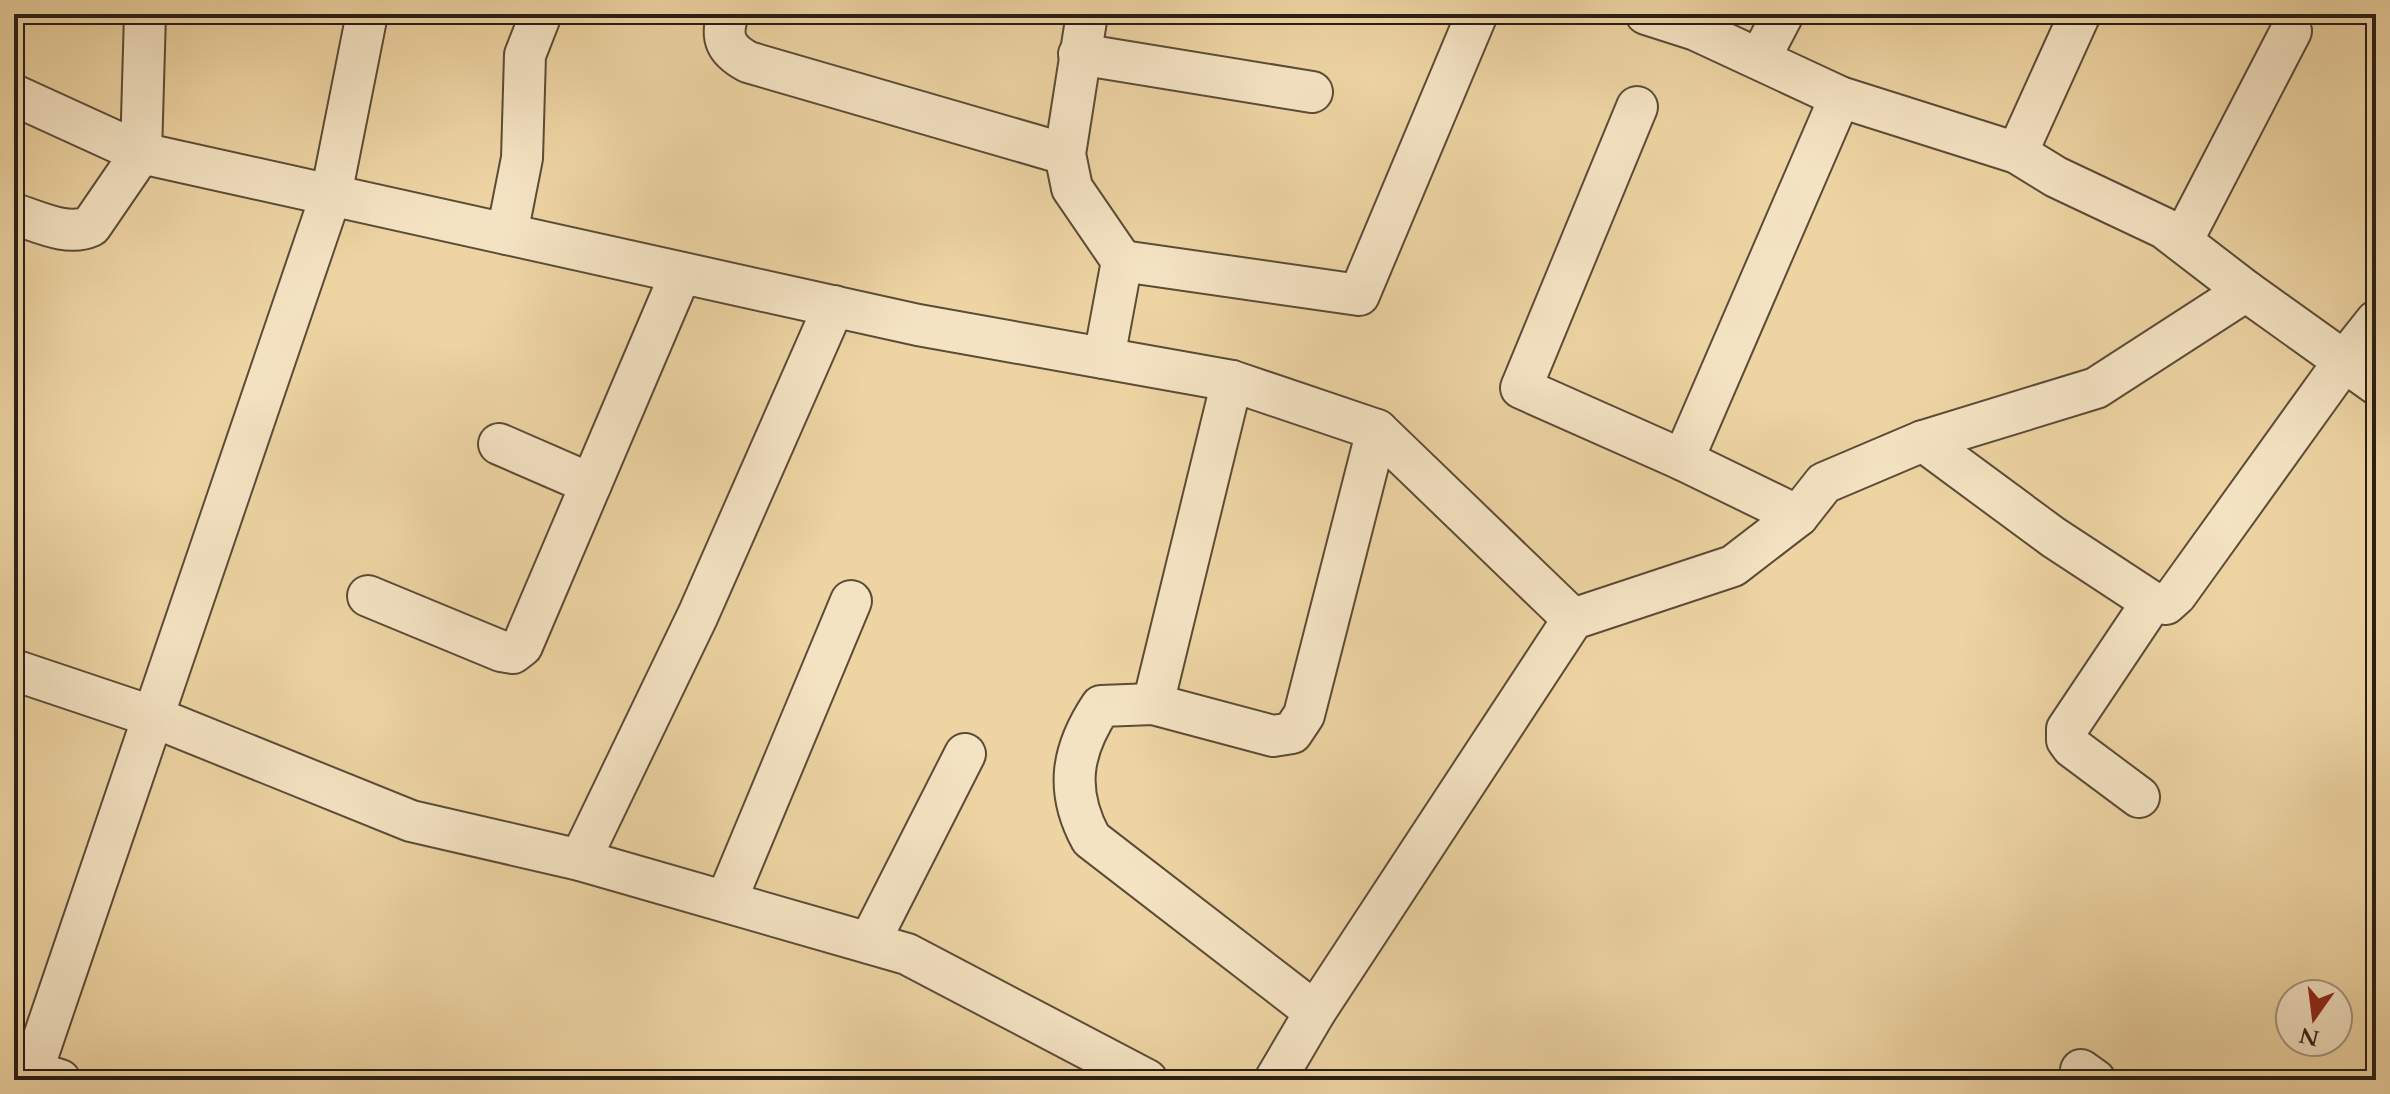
<svg xmlns="http://www.w3.org/2000/svg" width="2390" height="1094" viewBox="0 0 2390 1094" font-family="Cardo,serif">
	<style>
		.lines { fill: none; stroke-linecap: round; stroke-linejoin: round }
		.street-casing { stroke: #5b4c38; stroke-width: 44 }
		.street { stroke: #f4e3c3; stroke-width: 40 }
	</style>
	<rect width="100%" height="100%" fill="#eed4a3"/>
	<filter id="stains"><feTurbulence type="fractalNoise" baseFrequency=".0025" numOctaves="4"/><feColorMatrix values="0 0 0 0 .2 0 0 0 0 .09 0 0 0 0 .02 0 0 0 .5 -.17"/></filter>
	<radialGradient id="worn" r=".72"><stop offset=".6" stop-color="#630" stop-opacity="0"/><stop offset="1" stop-color="#630" stop-opacity=".3"/></radialGradient>
	<g class="lines">
		<g class="street-casing">
			<g id="street">
				<path d="M728,14C720,38 726,50 748,62L1065,154"/>
				<path d="M1087,14L1065,154L1072,188L1122,261L1104,358"/>
				<path d="M1646,14L1696,30L1840,97L2017,153L2056,177L2164,228L2246,291L2376,384"/>
				<path d="M1079,54L1312,92"/>
				<path d="M1760,58L1783,14"/>
				<path d="M14,95L141,153L918,325L1232,381L1377,430L1573,619"/>
				<path d="M1637,107L1521,388L1683,460L1798,516"/>
				<path d="M2017,153L2080,14"/>
				<path d="M14,214C38,221 67,237 91,226L141,153L145,14"/>
				<path d="M507,234L522,158L525,55L541,14"/>
				<path d="M2182,241L2291,31"/>
				<path d="M1122,261L1359,295L1477,14"/>
				<path d="M1923,441L2053,537L2152,602L2166,604L2176,595L2345,360L2376,321"/>
				<path d="M499,444L591,484"/>
				<path d="M1683,460L1840,97"/>
				<path d="M368,596L501,651L513,653L522,646L681,273"/>
				<path d="M14,670L151,716L411,821L580,860L907,954L1147,1080"/>
				<path d="M1153,704L1232,381"/>
				<path d="M2139,797L2072,747L2067,740V729L2152,602"/>
				<path d="M580,860L698,615L834,306"/>
				<path d="M726,901L851,601"/>
				<path d="M869,943L965,754"/>
				<path d="M1315,1012L1091,839C1065,791 1071,751 1101,706L1153,704L1273,736L1292,733L1304,715L1377,430"/>
				<path d="M2081,1070L2095,1080"/>
				<path d="M60,1080L35,1072L34,1066L331,195L367,14"/>
				<path d="M1275,1080L1315,1012L1573,619L1733,566L1798,516L1824,483L1923,441L2096,388L2246,291"/>
			</g>
		</g>
		<use href="#street" class="street"/>
	</g>
	<rect width="2390" height="1094" fill="none" stroke="#eed4a3" stroke-width="48"/>
	<rect x="16" y="16" width="2358" height="1062" fill="none" stroke="#2a1e15" stroke-width="4"/>
	<rect x="24" y="24" width="2342" height="1046" fill="none" stroke="#2a1e15" stroke-width="2"/>
	<g transform="translate(2314 1018) rotate(194)"><circle r="38" fill="#f4e3c3" stroke="#a3947d" stroke-width="2"/>
	<path d="M0-6L14 30L0 20L-14 30Z" fill="#8f2418"/>
	<text y="-12" font-size="22" font-weight="bold" text-anchor="middle" fill="#2a1e15">N</text>
	</g>
	<rect width="100%" height="100%" filter="url(#stains)"/>
	<rect width="100%" height="100%" fill="url(#worn)"/>
</svg>
